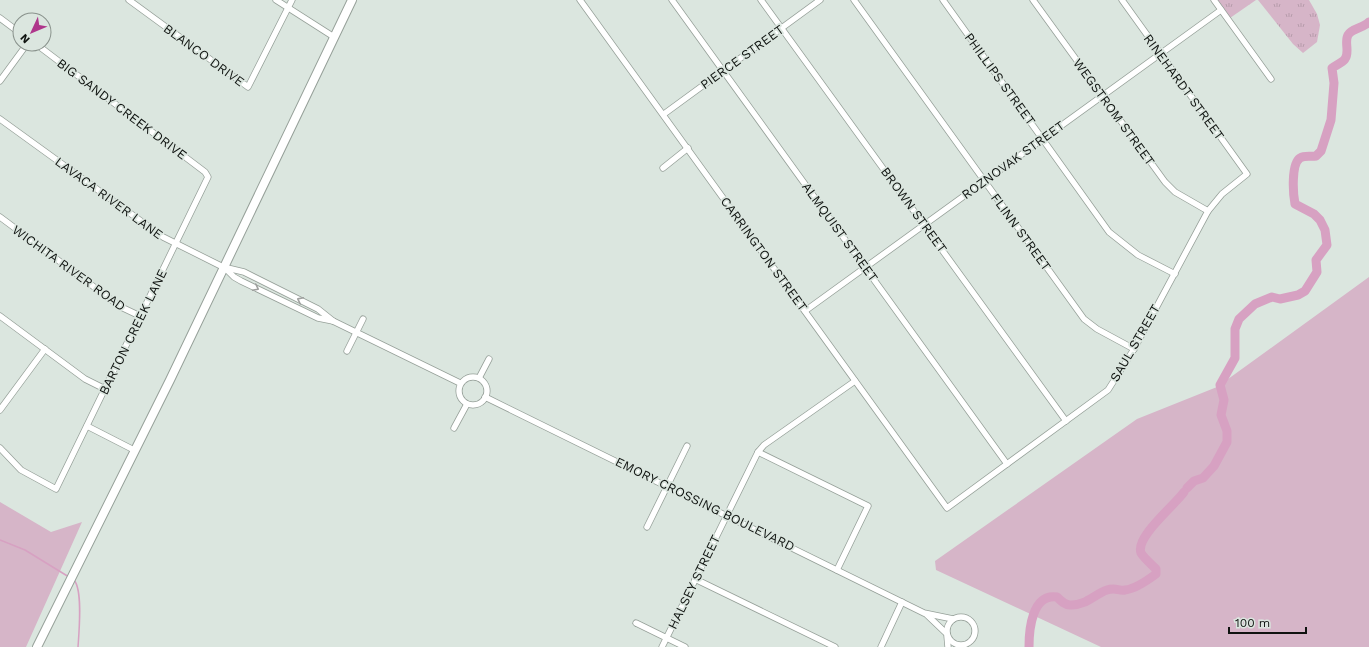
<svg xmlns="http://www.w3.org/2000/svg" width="1369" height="647" viewBox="0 0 1369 647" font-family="'Work Sans',sans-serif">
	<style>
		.green { fill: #d6b5c8 }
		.park { fill: url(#park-tufts) }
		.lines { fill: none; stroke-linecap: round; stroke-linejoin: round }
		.stream { stroke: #d7a1c2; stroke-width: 1.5 }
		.river { stroke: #d7a1c2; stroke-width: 9 }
		.minor-casing { stroke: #96a099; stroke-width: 7 }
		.secondary-casing { stroke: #96a099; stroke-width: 10 }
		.minor { stroke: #fff; stroke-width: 5.5 }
		.secondary { stroke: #fff; stroke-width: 8 }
		.oneway { stroke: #9fa19f }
		.labels { text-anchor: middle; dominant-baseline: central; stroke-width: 3.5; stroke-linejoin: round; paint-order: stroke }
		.street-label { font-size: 13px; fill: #0f1310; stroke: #dbe6df }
	</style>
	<defs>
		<pattern id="park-tufts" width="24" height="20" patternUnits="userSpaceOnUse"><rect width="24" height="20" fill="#d6b5c8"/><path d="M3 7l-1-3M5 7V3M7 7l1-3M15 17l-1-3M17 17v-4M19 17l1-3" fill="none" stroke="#b69bab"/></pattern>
	</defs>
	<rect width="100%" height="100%" fill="#dbe6df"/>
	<g class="green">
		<path d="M1369,277V647H1101L936,570L935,561L1137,419L1217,387Z"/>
		<path d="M0,502L51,532L82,522L26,647H0Z"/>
	</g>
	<g class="park">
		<path d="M1217,0H1256L1230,18Z"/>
		<path d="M1258,0H1309L1317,14L1320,25L1317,42L1303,53L1293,44Z"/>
	</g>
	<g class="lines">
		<g class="stream">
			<path d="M0,540L25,550L69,577"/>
			<path d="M74,580C83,590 79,632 78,647"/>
		</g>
		<g class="river">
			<path d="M1187,488L1194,481L1203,478L1214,466L1227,442V431L1221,415L1224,400L1220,385L1235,358V329L1239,319L1255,304L1272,297L1280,299L1298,295L1305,291L1317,272L1316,260L1327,245L1325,230L1320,220L1314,214L1295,204C1293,194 1291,164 1300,158C1305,155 1311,157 1316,156L1321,151L1331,120L1334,83L1332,68C1336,65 1342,63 1345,59C1350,52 1344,42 1348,35C1352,28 1364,28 1369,22"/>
			<path d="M1029,647C1029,630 1032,593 1057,597C1061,601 1065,605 1070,605C1085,606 1095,594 1107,590C1115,587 1119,591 1125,590C1135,589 1148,580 1156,574V569C1151,564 1144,558 1141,553C1135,537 1175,505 1184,492"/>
		</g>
		<g class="minor-casing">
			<g id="minor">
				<path d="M129,0L248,87L292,0"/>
				<path d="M276,0L334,37"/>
				<path d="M580,0L947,508L1108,390L1134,349L1208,211L1222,194L1247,174L1122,0"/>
				<path d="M672,0L1007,464"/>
				<path d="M761,0L1066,421"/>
				<path d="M854,0L1084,319L1097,329L1134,349"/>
				<path d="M943,0L1109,232L1138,255L1175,274"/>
				<path d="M1033,0L1165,182L1175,192L1208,211"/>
				<path d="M1214,0L1271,79"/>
				<path d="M0,18L20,33"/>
				<path d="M0,81L27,44"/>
				<path d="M664,114L820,0"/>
				<path d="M0,119L163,237L223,267L244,272L318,309L333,321L460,383"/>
				<path d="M663,168L688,148"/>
				<path d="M0,217L121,307L140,316"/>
				<path d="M224,267L234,277L241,281L318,318L333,321"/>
				<path d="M805,311L1221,10"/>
				<path d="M0,316L85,379L105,389"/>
				<path d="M347,351L363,319"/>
				<circle cx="473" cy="391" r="14"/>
				<path d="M479,378L489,359"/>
				<path d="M485,397L924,613L953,619"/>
				<path d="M0,410L45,349"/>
				<path d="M87,426L134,450"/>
				<path d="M454,428L467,404"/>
				<path d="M0,448L21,470L56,489L208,177L205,172L36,44"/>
				<path d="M758,452L868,506L837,570"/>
				<path d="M647,527L687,446"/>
				<path d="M695,579L835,647"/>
				<path d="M926,614L947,634"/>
				<circle cx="961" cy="631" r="14"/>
				<path d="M636,623L685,647"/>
				<path d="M947,636L948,647"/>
				<path d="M662,647L758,452L764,445L855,381"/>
				<path d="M881,647L902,602"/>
			</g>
		</g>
		<g class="secondary-casing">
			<path id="secondary" d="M37,647L170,380L352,0"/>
		</g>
		<use href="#minor" class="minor"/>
		<use href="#secondary" class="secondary"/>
	</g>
	<defs><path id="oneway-chevron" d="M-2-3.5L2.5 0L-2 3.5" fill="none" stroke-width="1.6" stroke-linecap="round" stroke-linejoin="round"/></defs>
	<g class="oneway">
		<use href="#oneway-chevron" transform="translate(256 288) rotate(26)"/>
		<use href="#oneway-chevron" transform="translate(300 300) rotate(-154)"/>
	</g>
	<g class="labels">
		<g class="street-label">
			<text transform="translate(204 55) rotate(36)">BLANCO DRIVE</text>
			<text transform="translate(742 57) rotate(-36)">PIERCE STREET</text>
			<text transform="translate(1000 79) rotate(54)">PHILLIPS STREET</text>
			<text transform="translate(1184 87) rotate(54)">RINEHARDT STREET</text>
			<text transform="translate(122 109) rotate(37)">BIG SANDY CREEK DRIVE</text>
			<text transform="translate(1114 112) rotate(54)">WEGSTROM STREET</text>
			<text transform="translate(1013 160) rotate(-36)">ROZNOVAK STREET</text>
			<text transform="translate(109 198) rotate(36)">LAVACA RIVER LANE</text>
			<text transform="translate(914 210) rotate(54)">BROWN STREET</text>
			<text transform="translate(840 232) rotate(54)">ALMQUIST STREET</text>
			<text transform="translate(1021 232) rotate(54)">FLINN STREET</text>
			<text transform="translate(764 254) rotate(54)">CARRINGTON STREET</text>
			<text transform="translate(69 268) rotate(36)">WICHITA RIVER ROAD</text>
			<text transform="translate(133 332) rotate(-64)">BARTON CREEK LANE</text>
			<text transform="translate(1135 343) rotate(-60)">SAUL STREET</text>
			<text transform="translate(705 504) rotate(26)">EMORY CROSSING BOULEVARD</text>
			<text transform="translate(694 582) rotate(-64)">HALSEY STREET</text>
		</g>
	</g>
	<g transform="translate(32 32) rotate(226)"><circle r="19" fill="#dbe6df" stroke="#89928c"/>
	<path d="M0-3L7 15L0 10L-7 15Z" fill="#af368b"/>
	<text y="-6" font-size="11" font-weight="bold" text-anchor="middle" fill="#0f1310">N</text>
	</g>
	<path d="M1229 627v6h77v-6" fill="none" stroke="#0f1310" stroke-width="2"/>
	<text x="1235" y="627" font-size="12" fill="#0f1310" stroke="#dbe6df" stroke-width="3" paint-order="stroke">100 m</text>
</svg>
